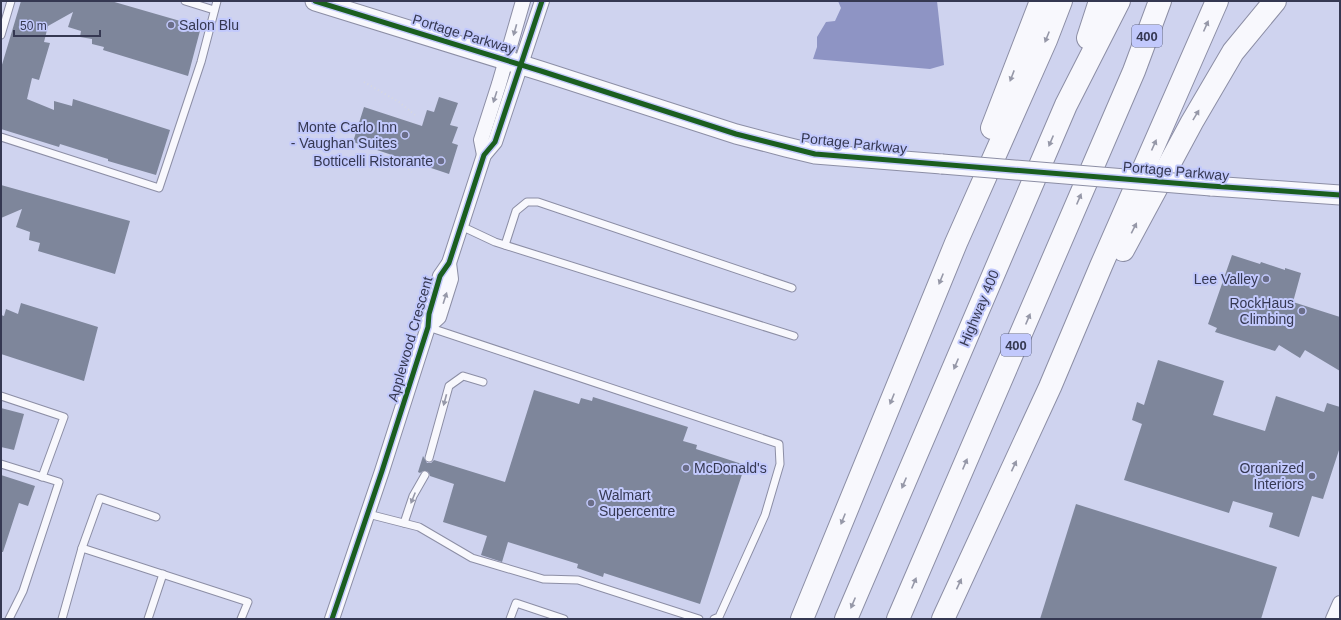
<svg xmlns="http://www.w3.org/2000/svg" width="1341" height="620" viewBox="0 0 1341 620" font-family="Arial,sans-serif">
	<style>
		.water { fill: #8e94c4 }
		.building { fill: #7e869b }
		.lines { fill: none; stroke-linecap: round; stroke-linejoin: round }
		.lane-casing { stroke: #8c8ea5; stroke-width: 9 }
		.street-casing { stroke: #8c8ea5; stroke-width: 16 }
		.secondary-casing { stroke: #8c8ea5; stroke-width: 21 }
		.highway-casing { stroke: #8c8ea5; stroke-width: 24 }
		.path { stroke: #d7d8e1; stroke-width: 2; stroke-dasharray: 1 3; stroke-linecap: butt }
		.lane { stroke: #f8f8fd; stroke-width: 7 }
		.street { stroke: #f8f8fd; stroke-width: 14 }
		.secondary { stroke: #f8f8fd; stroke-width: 19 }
		.highway { stroke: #f8f8fd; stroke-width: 22 }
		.secondary-bridge-casing { stroke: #8c8ea5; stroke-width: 21; stroke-linecap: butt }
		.secondary-bridge { stroke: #f8f8fd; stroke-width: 19 }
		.cycleway-casing { stroke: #c2c9fc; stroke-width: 8 }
		.cycleway { stroke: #1b5e20; stroke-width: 5 }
		.oneway { fill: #9698a8 }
		.poi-dot { fill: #6b6e89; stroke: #c2c9fc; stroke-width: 1.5 }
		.labels { text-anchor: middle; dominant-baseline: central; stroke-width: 4; stroke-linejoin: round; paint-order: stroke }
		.shield { fill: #c2c9fc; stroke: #5f6485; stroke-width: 1 }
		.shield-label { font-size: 13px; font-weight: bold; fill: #353852 }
		.poi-label { font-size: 14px; fill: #353852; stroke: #c2c9fc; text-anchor: end }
		.street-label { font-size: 14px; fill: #353852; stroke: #c2c9fc }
	</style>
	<rect width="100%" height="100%" fill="#cfd3ef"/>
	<path class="water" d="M838,1H937L944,65L930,69L813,59L817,47V37L826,22L835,21L841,8Z"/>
	<g class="building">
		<path d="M21,1H111L201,27L188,76L103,50L104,47L92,44V39L80,37L81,31L68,27L73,12L48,26L44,42L50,43L39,80L32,78L27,99L54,110V101L72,106L73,99L170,130L156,175L108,161V159L60,144L59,147L1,129V68Z"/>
		<path d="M439,97L458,103L450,125L458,127L452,143L458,145L449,174L353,142L364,107L422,126L427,110L434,112Z"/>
		<path d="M1,185L130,221L115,274L38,251L40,243L29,240L30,232L16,227L22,209L1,218Z"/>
		<path d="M1232,255L1260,264L1261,262L1285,270V268L1301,273L1293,302L1340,317V371L1305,350L1300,358L1279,345L1275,351L1215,332L1217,328L1208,324Z"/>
		<path d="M21,303L98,327L84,381L1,354V315L4,316L6,309L18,314Z"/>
		<path d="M1158,360L1224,381L1213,415L1265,431L1276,396L1324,412L1327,403L1340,407V447L1323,499L1312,496L1299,537L1269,527L1273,513L1233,501L1229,513L1124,480L1142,424L1132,420L1137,402L1144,405Z"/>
		<path d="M534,390L579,404L581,398L592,401L593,397L688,427L683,441L697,445L696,449L745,465L700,604L604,573L603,577L577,568L578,564L508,542L502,562L481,555L487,536L443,522L454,484L430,476L429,473L427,471H423L420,473L418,472L423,456L427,463H431L434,460L505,482Z"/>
		<path d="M1,408L24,414L14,450L1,447Z"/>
		<path d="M1,475L35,486L28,506L19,503L3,552H1Z"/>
		<path d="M1076,504L1277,567L1261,619H1040Z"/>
	</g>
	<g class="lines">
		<g class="lane-casing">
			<g id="lane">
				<path d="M185,1L214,10"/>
				<path d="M1,35L11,1"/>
				<path d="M1,137L159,188L201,62L217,1"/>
				<path d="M461,226L495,242L794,336"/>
				<path d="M505,245L516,211L527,202H538L792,288"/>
				<path d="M428,327L779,444L780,464L765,515L719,617L714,619"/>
				<path d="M1,396L64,417L42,477"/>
				<path d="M429,458L449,386L463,376L483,382"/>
				<path d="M1,464L59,482L23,591L9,619"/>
				<path d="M368,514L419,527L472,558L543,579L578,580L699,619"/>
				<path d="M404,523L413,496L425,475"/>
				<path d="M82,548L100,498L156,517"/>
				<path d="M62,619L82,548L248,602L241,619"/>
				<path d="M148,619L163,574"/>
				<path d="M510,619L516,603L564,619"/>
			</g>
		</g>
		<g class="street-casing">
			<g id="street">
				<path d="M484,155L481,140L499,84L523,1"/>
				<path d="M428,327L439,317L451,279L449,263"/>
				<path d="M332,619L382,471L428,327L429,314L440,276L449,263L484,155L495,142L542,1"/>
				<path d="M1333,619L1340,603"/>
			</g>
		</g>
		<g class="secondary-casing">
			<g id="secondary">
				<path d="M315,1L541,71L736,134L786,147L815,154L942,164"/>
				<path d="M1211,186L1340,195"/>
			</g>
		</g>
		<g class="highway-casing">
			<g id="highway">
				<path d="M1088,38L1100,1"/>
				<path d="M992,128L1041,1"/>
				<path d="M1123,250L1192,122L1233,52L1275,1"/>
				<path d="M802,619L956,243L1046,40L1061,1"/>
				<path d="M846,619L1066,105L1119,1"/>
				<path d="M898,619L1134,71L1160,1"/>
				<path d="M943,619L1050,387L1101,266L1217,1"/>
			</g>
		</g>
		<path class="path" d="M364,82L399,102L415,115"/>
		<use href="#lane" class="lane"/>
		<use href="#street" class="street"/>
		<use href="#secondary" class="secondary"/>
		<use href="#highway" class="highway"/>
		<g class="secondary-bridge-casing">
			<path id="secondary-bridge" d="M942,164L1211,186"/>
		</g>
		<use href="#secondary-bridge" class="secondary-bridge"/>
		<g class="cycleway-casing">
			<g id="cycleway">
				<path d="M315,1L541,71L736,134L815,154L1211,186L1340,195"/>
				<path d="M332,619L382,471L428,327L429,314L440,276L449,263L484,155L495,142L542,1"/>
			</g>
		</g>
		<use href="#cycleway" class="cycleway"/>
	</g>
	<defs><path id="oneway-solid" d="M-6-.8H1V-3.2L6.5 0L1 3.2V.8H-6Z"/></defs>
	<g class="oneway">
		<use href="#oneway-solid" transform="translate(1206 26) rotate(-66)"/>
		<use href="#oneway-solid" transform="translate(515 30) rotate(106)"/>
		<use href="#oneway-solid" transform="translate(1047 37) rotate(112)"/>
		<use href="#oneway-solid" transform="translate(1012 76) rotate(111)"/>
		<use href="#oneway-solid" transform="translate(495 97) rotate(108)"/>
		<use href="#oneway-solid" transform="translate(1196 115) rotate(-59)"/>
		<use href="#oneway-solid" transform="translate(1051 141) rotate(113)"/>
		<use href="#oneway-solid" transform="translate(1154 145) rotate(-66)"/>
		<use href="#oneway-solid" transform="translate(1079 199) rotate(-67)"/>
		<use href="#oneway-solid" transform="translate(1134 228) rotate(-63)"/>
		<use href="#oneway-solid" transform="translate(941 279) rotate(112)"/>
		<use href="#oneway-solid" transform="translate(445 298) rotate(-72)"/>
		<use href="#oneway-solid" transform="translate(1028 319) rotate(-67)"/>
		<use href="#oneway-solid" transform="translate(956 364) rotate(113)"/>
		<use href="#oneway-solid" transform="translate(892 399) rotate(112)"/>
		<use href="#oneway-solid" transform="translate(445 400) rotate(105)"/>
		<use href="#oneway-solid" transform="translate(965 464) rotate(-67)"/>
		<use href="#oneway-solid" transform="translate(1014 466) rotate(-65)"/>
		<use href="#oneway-solid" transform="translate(904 483) rotate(113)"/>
		<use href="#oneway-solid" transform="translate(413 498) rotate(112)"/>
		<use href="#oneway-solid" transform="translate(843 519) rotate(112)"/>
		<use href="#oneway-solid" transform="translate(914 583) rotate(-67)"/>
		<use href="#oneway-solid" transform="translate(959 584) rotate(-65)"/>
		<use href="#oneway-solid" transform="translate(853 603) rotate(113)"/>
	</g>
	<g class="poi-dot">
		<circle cx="171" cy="25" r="4"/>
		<circle cx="405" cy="135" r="4"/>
		<circle cx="441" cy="161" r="4"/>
		<circle cx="1266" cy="279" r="4"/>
		<circle cx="1302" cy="311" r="4"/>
		<circle cx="686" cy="468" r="4"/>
		<circle cx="1312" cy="476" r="4"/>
		<circle cx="591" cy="503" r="4"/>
	</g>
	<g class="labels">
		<g class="shield">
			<rect x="1132" y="25" width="30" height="22" rx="3"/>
			<rect x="1001" y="334" width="30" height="22" rx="3"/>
		</g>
		<g class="shield-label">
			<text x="1147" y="36">400</text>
			<text x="1016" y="345">400</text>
		</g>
		<g class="poi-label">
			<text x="179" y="25" text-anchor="start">Salon Blu</text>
			<text x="397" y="127">Monte Carlo Inn<tspan x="397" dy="16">- Vaughan Suites</tspan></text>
			<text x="433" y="161">Botticelli Ristorante</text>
			<text x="1258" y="279">Lee Valley</text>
			<text x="1294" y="303">RockHaus<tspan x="1294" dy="16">Climbing</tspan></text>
			<text x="694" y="468" text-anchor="start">McDonald's</text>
			<text x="1304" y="468">Organized<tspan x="1304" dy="16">Interiors</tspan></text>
			<text x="599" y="495" text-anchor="start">Walmart<tspan x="599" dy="16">Supercentre</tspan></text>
		</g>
		<g class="street-label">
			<text transform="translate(464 34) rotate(17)">Portage Parkway</text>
			<text transform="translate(854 143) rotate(6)">Portage Parkway</text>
			<text transform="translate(1176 171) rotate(5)">Portage Parkway</text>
			<text transform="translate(979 308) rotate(-67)">Highway 400</text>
			<text transform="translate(410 339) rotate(-74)">Applewood Crescent</text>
		</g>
	</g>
	<rect width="1341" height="620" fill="none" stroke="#353852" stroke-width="4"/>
	<path d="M14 30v6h86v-6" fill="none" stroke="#353852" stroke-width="2"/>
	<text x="20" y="30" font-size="12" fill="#353852" stroke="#c2c9fc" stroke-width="3" paint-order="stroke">50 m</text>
</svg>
